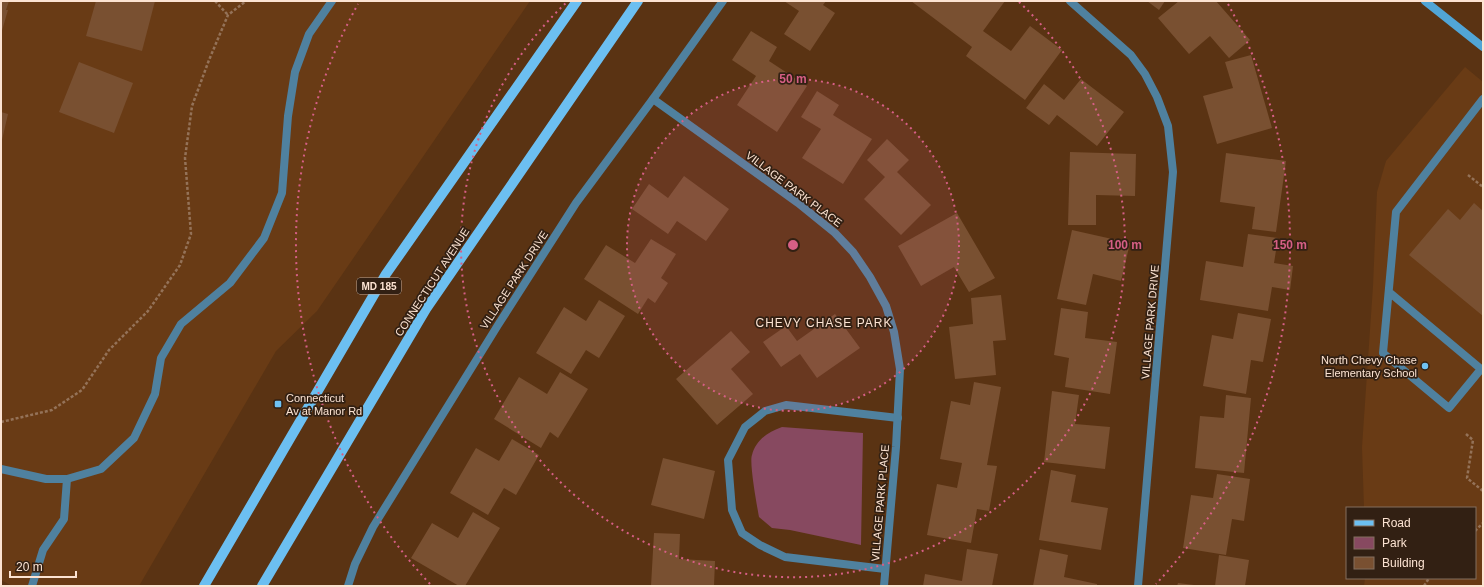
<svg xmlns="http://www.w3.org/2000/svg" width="1484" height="587" viewBox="0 0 1484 587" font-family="Arial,sans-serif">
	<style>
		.built { fill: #693b15 }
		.green { fill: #874960 }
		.building { fill: #795031 }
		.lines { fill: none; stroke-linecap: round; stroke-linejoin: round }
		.path { stroke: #947258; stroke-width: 2.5; stroke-dasharray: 3 2; stroke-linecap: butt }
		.lane { stroke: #4f819f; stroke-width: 8 }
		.street { stroke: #4f819f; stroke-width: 8 }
		.secondary { stroke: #51a5d6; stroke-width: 8 }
		.primary { stroke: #6cbff1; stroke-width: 10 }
		.ring { fill: none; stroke: #d65f85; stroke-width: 2; stroke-dasharray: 2 4 }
		.poi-dot { fill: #6fc2f4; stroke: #322013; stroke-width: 1.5 }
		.labels { text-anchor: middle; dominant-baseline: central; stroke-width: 3.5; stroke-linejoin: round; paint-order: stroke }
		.shield { fill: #322013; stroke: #bfa899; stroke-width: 1 }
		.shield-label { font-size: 10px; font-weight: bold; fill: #fce3d2 }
		.street-label { font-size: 11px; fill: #fce3d2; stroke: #322013 }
		.poi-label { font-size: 11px; fill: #fce3d2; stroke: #322013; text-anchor: end }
		.neighbourhood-label { font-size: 12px; letter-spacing: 1px; fill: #fce3d2; stroke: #322013 }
		.centre { fill: #d65f85; stroke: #322013; stroke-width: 2 }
		.ring-label { font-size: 12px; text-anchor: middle; font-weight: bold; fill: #d65f85; stroke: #322013; stroke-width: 3.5; stroke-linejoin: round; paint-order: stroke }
	</style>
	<rect width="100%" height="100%" fill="#5a3313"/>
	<g class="built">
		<path d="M1,1H530L317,311L276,351L139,586H12L1,580Z"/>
		<path d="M1465,67L1483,82V586H1364L1365,578H1475V508H1364L1362,447L1373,286L1377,192L1386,161Z"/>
	</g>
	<path class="green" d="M782,427L863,433L861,545L790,530L772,528L759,517C757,506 749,462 752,455C756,440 768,432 782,427Z"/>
	<g class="building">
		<path d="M1,1H9L6,10H8L1,34Z"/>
		<path d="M96,1H155L142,51L86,36Z"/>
		<path d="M784,1H826L823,5L835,13L810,51L784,34L799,11Z"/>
		<path d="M911,1H1005L983,31L1011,51L1030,26L1062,50L1025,100L966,56L972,47Z"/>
		<path d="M1147,1H1165L1159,10Z"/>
		<path d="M1179,1H1216L1250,40L1229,58L1210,36L1189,54L1158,18Z"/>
		<path d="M751,31L777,47L769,61L807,86L777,132L737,105L756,76L732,60Z"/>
		<path d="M1251,55L1272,128L1217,144L1203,96L1233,88L1225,62Z"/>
		<path d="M79,62L133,83L114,133L59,112Z"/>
		<path d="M1081,79L1124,112L1097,146L1057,115L1049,125L1026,108L1044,84L1064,100Z"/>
		<path d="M817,91L839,105L833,115L872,139L843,184L802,158L821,129L801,117Z"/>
		<path d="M1,112L8,114L2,140H1Z"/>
		<path d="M887,139L909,160L897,172L931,205L901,235L864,199L885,177L867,160Z"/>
		<path d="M1070,152L1136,154L1135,196L1096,195V225H1068Z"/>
		<path d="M1226,153L1286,161L1276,232L1252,229L1255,207L1220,202Z"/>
		<path d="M684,176L729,209L706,241L677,221L668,234L632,209L649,184L668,198Z"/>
		<path d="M1474,203L1483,211V316L1409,255L1448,209L1460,220Z"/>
		<path d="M957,213L995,278L969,292L954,267L921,286L898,246Z"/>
		<path d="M1072,230L1130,243L1121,281L1093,274L1086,305L1057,299Z"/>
		<path d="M1248,234L1278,238L1274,263L1293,266L1290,290L1272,287L1268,311L1200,300L1206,261L1243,267Z"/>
		<path d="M651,239L676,254L661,278L668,283L655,303L648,298L638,314L584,279L606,245L635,263Z"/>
		<path d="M1001,295L1006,340L993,341L996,375L955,379L949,327L973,324L971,298Z"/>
		<path d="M599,300L625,316L599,358L586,350L571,374L536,353L564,307L586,321Z"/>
		<path d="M1061,308L1088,312L1085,338L1117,342L1110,394L1065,387L1069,358L1054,355Z"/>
		<path d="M1238,313L1271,319L1263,362L1251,360L1246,394L1203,386L1212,335L1233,339Z"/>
		<path d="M835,314L860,348L817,378L800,354L781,367L763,342L786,326L797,341Z"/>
		<path d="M731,331L750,352L731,369L753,394L717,425L676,379Z"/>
		<path d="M560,372L588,389L558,438L550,432L541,448L494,419L519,377L547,394Z"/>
		<path d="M974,382L1001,387L987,465L997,466L989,511L977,509L971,543L927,535L937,484L957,488L962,463L940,459L951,401L970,405Z"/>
		<path d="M1052,391L1079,395L1075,424L1110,427L1105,469L1044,462Z"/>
		<path d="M1226,395L1251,398L1244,473L1195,468L1200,416L1224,418Z"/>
		<path d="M512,439L539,455L516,495L504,488L488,515L450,493L476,448L499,461Z"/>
		<path d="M663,458L715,471L704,519L651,505Z"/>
		<path d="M1051,470L1076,475L1071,502L1108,508L1101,550L1039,540Z"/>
		<path d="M1217,474L1250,479L1244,521L1232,519L1226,555L1183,548L1191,495L1213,498Z"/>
		<path d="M473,512L500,528L465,586H459L411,558L432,523L458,538Z"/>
		<path d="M654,533L680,534L679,559L715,561L714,586H651Z"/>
		<path d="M967,549L998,554L992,586H923L925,574L962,581Z"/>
		<path d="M1040,549L1068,555L1064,577L1097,584V586H1033Z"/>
		<path d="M1219,555L1249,560L1245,586H1215Z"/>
		<path d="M1178,583L1194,585V586H1177Z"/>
	</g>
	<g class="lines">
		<g class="path">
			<path d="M215,1L228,15"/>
			<path d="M1468,175L1483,187"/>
			<path d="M1,422L52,410L82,390L109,350L148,311L180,265L191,234L185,158L192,106L209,60L228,15L246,1"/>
			<path d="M1466,434L1473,440L1467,478L1483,491"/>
			<path d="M1475,531L1483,523"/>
			<path d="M1424,586L1429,578"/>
		</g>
		<g class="lane">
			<path d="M1389,292L1481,369L1449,408L1383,353L1396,212L1483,99"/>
			<path d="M1,469L46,479H67L101,469L134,438L155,394L161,358L181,324L230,283L264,238L282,193L288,116L295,72L309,34L332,1"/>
			<path d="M885,569L785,557L760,545L742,533L732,510L728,460L745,427L765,411L786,405L898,418"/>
			<path d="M32,586L43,550L64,519L67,479"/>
		</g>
		<g class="street">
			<path d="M1070,1L1131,55L1145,74L1157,97L1168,126L1173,172L1138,586"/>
			<path d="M653,99L798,203L835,233L853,252L870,277L886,306L894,332L900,369L896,447L884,586"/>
			<path d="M348,586L355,564L373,527L498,325L576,203L653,99L723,1"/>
		</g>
		<path class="secondary" d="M1425,1L1483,47"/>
		<g class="primary">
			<path d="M204,586L386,274L577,1"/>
			<path d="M262,586L426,309L638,1"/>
		</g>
	</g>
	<circle cx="793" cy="245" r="166" fill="#d65f85" fill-opacity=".12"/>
	<g class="ring">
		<circle cx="793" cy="245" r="166"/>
		<path d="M1019 2A332 332 0 1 1 567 2"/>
		<path d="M430 584A497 497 0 0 1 358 4M1228 4A497 497 0 0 1 1156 584"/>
	</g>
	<g class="poi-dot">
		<circle cx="1425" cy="366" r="4"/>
		<rect x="274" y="400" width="8" height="8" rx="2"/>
	</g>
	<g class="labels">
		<rect class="shield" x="357" y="278" width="44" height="16" rx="3"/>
		<g class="shield-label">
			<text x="379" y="286">MD 185</text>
		</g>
		<g class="street-label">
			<text transform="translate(794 189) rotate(37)">VILLAGE PARK PLACE</text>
			<text transform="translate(514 280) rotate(-57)">VILLAGE PARK DRIVE</text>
			<text transform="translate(432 282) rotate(-57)">CONNECTICUT AVENUE</text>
			<text transform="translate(1150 322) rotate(-85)">VILLAGE PARK DRIVE</text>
			<text transform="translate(880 503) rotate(-85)">VILLAGE PARK PLACE</text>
		</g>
		<g class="poi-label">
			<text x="1417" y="360">North Chevy Chase<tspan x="1417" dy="13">Elementary School</tspan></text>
			<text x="286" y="398" text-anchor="start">Connecticut<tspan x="286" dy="13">Av at Manor Rd</tspan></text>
		</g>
		<g class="neighbourhood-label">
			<text x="824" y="323">CHEVY CHASE PARK</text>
		</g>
	</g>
	<circle cx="793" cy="245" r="6" class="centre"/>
	<g class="ring-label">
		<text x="793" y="83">50 m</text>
		<text x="1125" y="249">100 m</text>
		<text x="1290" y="249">150 m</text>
	</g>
	<rect width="1484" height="587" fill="none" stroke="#fce3d2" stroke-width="4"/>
	<rect x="1346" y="507" width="130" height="72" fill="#322013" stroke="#836e5f"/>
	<rect x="1354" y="520" width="20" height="6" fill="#6cbff1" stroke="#836e5f"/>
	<text x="1382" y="527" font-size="12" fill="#fce3d2">Road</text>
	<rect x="1354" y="537" width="20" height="12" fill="#874960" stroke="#836e5f"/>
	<text x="1382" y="547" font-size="12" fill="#fce3d2">Park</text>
	<rect x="1354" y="557" width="20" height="12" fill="#795031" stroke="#836e5f"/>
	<text x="1382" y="567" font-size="12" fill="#fce3d2">Building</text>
	<path d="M10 571v6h66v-6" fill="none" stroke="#fce3d2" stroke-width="2"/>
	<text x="16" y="571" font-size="12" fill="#fce3d2" stroke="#322013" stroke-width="3" paint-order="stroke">20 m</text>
</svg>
